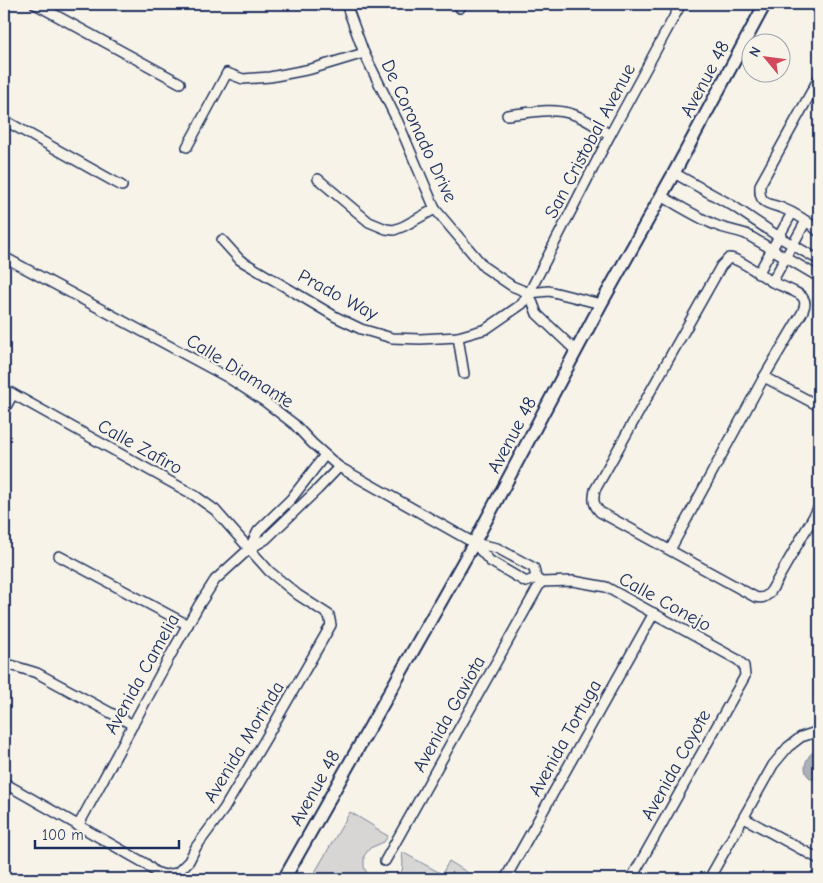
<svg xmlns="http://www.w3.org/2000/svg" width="823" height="883" viewBox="0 0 823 883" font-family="'Comic Neue',sans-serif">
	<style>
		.park { fill: #d7d6d4; stroke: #798299 }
		.water { fill: #acb0b9; stroke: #727c95 }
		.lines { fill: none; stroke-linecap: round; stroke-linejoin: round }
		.canal { stroke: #acb0b9; stroke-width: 10 }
		.minor-casing { stroke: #1b2f5e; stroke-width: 12 }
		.secondary-casing { stroke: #1b2f5e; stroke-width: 15 }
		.minor { stroke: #f7f3e8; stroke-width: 9 }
		.secondary { stroke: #f7f3e8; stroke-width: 11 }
		.labels { text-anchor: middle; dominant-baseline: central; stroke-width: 4.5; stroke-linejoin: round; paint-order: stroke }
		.street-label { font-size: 19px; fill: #1b2f5e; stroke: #f7f3e8 }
	</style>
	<rect width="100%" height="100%" fill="#f7f3e8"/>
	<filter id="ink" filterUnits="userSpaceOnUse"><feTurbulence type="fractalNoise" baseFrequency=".02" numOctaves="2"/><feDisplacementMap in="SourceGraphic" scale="10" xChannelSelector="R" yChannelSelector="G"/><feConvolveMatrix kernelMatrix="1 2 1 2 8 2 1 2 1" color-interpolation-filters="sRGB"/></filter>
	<g filter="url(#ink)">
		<g class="park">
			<path d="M350,812L375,827L374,828L388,836L384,842L370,848L364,856V867L368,876L371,879H311Z"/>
			<path d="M402,852L442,874L449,861L478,879H396C405,872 403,863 402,852Z"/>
		</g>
		<path class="water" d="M819,749V780C799,781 802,754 819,749Z"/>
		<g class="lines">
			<path class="canal" d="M4,878L6,879"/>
			<g class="minor-casing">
				<g id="minor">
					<path d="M35,4L180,83"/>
					<path d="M346,4L364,53L398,122L435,209L484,267L512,286L529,293L549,291L601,304"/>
					<path d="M459,4L460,8"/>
					<path d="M819,78L760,185C760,190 759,196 763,200C767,205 775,205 782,208C795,213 809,222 819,232"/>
					<path d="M507,115C528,113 552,107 572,114C585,118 599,128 610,135"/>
					<path d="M4,120L122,186"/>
					<path d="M187,147L227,73L243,79L270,77L311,69L364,53"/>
					<path d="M674,173L733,206L779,237L819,260"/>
					<path d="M318,179L369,222L386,229L394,230L404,226L435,209"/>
					<path d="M661,196C678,205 695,216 713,224C723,229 735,230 746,234L819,277"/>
					<path d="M222,240L240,260L336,317L361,329L392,338L420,339L458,337L486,329L522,304L529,293L610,135L681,4"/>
					<path d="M4,257L227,377L264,401L294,424L312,443L339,467L474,543L490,561L526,582L536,578"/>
					<path d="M758,274L792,213"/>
					<path d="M772,282L806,221"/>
					<path d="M529,293L537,314L576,351"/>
					<path d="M458,337L464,374"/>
					<path d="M764,377L819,406"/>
					<path d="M4,389L194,495L215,510L269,571L298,595L329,615L331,625L266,738L224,809L196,847L189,861L177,873L165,875L155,872L146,864L4,783"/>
					<path d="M4,410L13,394"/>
					<path d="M474,543L497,548L534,568L536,578L541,582L573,581L606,587L738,660L744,666L745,676L631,879"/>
					<path d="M250,547L258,531L291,499L325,455"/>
					<path d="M670,550L764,377L802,313C804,308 807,303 803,298C801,293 778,285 771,281C760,275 741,259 729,258L721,266L595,490C593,499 593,505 600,512L755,597C763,599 766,597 771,591L819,507"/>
					<path d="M59,556L188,625"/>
					<path d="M4,663L37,673L133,725"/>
					<path d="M744,818L819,859"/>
					<path d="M78,826L175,647L199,605L215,580L249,549L266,539L318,489L339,467"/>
					<path d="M385,861L541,582"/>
					<path d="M505,879L654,613"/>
					<path d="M709,879L773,765L788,747L801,737L819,731"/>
				</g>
			</g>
			<g class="secondary-casing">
				<path id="secondary" d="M284,879L474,543L601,304L674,173L765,4"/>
			</g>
			<use href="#minor" class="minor"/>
			<use href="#secondary" class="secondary"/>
		</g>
	</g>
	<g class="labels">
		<g class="street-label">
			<text transform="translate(705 79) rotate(-62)">Avenue 48</text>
			<text transform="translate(419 131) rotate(65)">De Coronado Drive</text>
			<text transform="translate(590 141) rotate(-62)">San Cristobal Avenue</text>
			<text transform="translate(338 295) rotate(28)">Prado Way</text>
			<text transform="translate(240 371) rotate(32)">Calle Diamante</text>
			<text transform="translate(512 435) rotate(-62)">Avenue 48</text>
			<text transform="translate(140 447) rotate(29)">Calle Zafiro</text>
			<text transform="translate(665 602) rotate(29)">Calle Conejo</text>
			<text transform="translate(142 674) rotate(-61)">Avenida Camelia</text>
			<text transform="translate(449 714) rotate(-61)">Avenida Gaviota</text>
			<text transform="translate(565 738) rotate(-61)">Avenida Tortuga</text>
			<text transform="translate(244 742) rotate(-59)">Avenida Morinda</text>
			<text transform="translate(676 765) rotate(-61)">Avenida Coyote</text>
			<text transform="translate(315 788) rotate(-61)">Avenue 48</text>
		</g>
	</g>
	<rect width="823" height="883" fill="none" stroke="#f7f3e8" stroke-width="20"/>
	<rect x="10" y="10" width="803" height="863" fill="none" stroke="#1b2f5e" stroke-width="2" filter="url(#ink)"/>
	<g transform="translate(766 58) rotate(299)"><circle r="24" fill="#f7f3e8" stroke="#9fa5b1"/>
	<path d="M0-4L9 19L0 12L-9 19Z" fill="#d1495b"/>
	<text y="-8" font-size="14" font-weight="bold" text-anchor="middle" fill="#1b2f5e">N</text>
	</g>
	<path d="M35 840v8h144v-8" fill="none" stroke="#1b2f5e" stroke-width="2.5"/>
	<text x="42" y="840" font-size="15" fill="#1b2f5e" stroke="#f7f3e8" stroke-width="4" paint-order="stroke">100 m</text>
</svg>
